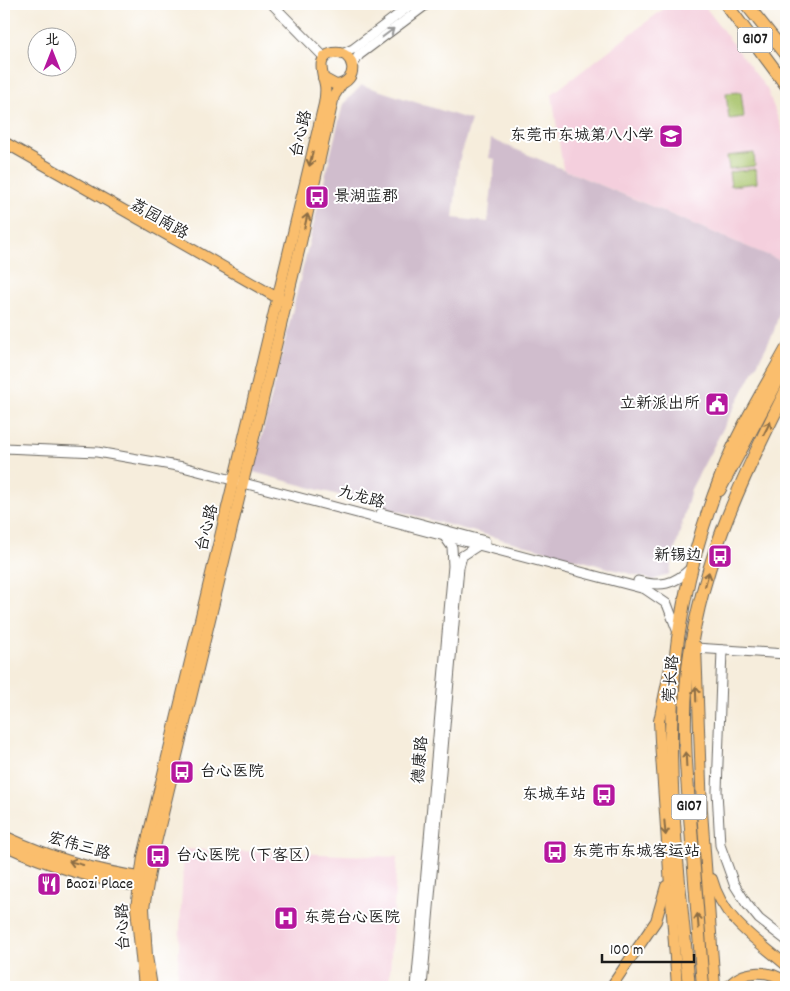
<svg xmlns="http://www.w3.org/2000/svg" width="790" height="991" viewBox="0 0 790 991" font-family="Dekko,'LXGW WenKai TC',sans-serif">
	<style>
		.built { fill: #f4cfdd }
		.industrial { fill: #d0bdcd }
		.green { fill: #a7c36a; stroke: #627043 }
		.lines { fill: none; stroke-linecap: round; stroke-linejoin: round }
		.minor-casing { stroke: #68655f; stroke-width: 11 }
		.major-casing { stroke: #68655f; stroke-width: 12 }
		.highway-casing { stroke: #68655f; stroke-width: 14 }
		.minor { stroke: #fff; stroke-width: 9 }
		.major { stroke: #fabe6d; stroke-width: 10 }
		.highway { stroke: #fabe6d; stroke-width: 12 }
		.oneway { stroke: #999 }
		.oneway2 { stroke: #8b6d44 }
		.labels { text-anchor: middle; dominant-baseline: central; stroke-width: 4; stroke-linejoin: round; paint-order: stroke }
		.shield { fill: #fff; stroke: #606060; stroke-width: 1 }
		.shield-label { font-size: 15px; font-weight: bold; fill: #1c1c1c }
		.street-label { font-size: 16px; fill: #1c1c1c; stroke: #fff }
		.poi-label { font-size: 16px; fill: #1c1c1c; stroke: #fff; text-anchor: start }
	</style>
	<rect width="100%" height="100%" fill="#fff"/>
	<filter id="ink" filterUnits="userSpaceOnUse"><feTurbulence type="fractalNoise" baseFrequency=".02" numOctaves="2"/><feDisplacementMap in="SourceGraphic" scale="10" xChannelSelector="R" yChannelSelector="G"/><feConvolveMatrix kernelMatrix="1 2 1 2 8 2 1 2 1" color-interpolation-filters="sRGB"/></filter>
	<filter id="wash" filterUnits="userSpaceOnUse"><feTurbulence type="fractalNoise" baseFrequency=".0096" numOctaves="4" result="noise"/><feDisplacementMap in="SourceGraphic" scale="20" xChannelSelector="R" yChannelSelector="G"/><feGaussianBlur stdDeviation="1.12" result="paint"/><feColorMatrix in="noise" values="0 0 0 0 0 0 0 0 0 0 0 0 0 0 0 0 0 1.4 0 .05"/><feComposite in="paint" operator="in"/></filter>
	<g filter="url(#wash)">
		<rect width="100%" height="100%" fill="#f6eddc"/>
		<g class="built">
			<path d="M670,4H703L767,89L786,140V263L563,169L552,94Z"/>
			<path d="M773,4H786V20Z"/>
			<path d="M184,849L397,857L389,987H177Z"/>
		</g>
		<path class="industrial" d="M362,85L471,120L459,161L453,218L488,222L495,159L489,158L491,139L786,263V289L773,334L691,489L669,574L653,580L253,472L343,104Z"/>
		<g class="green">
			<path d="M741,92L744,117L729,119L726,93Z"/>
			<path d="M754,153L755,166L729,169L727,156Z"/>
			<path d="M756,169L757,183L731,186L729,172Z"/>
		</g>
	</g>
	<g filter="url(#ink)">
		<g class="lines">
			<g class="minor-casing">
				<g id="minor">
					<path d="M272,4L325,58"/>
					<path d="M342,54L353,49L412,4"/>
					<path d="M352,66L359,55L427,4"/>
					<path d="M4,448L97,452L183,467L645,589L667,604L677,630"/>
					<path d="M381,513L485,541"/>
					<path d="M638,581C661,587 674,585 691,568"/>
					<path d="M696,648L786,654"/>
					<path d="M722,650L717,791L720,845L734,884L746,903L759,919L786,940"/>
					<path d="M416,987L453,566L452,547L445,537"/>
					<path d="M422,987L459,567L462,556L479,545"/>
				</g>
			</g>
			<g class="major-casing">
				<g id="major">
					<path d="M4,142L283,301"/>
					<path d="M720,491L786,367"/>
					<path d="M696,646L702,811L715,987"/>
					<path d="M671,663L659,721L660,741L677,987"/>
					<path d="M4,836C49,857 97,871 146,878"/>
					<path d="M4,845C49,866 95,880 144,887"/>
					<path d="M712,879C723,920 756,939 786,965"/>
					<path d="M144,987L136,908L143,857L324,104C325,98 326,91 325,85C323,74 315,57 333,53C355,49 361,82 336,85L323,78"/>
					<path d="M152,987L147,956L144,908L153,855L300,247L334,96L341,85"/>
					<path d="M611,987L656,921L666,886"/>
					<path d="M728,987C742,969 769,969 786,982"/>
				</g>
			</g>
			<g class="highway-casing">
				<g id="highway">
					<path d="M726,4L786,85"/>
					<path d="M746,4L786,54"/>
					<path d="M689,987C682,907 671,822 671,743C670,652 688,558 722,474C738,431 764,390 786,350"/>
					<path d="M703,987C699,935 695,882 691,829C687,779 682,729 687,678C696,576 740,481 786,391"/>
				</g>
			</g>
			<use href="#minor" class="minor"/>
			<use href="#major" class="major"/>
			<use href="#highway" class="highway"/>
		</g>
		<defs><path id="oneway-shaft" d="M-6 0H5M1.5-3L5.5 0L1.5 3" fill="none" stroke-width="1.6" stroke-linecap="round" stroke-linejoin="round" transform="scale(1.25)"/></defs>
		<use class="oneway" href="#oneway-shaft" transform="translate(388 33) rotate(-37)"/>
		<g class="oneway2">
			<use href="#oneway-shaft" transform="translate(311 159) rotate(103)"/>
			<use href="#oneway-shaft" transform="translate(306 221) rotate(-77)"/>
			<use href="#oneway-shaft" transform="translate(767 428) rotate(-63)"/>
			<use href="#oneway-shaft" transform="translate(707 579) rotate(-75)"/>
			<use href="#oneway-shaft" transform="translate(696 694) rotate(-92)"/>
			<use href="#oneway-shaft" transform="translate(686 759) rotate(-93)"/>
			<use href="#oneway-shaft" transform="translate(665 828) rotate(85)"/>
			<use href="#oneway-shaft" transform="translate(76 863) rotate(-165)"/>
			<use href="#oneway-shaft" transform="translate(698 921) rotate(-95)"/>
		</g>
	</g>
	<defs>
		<g id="school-square" transform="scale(1.25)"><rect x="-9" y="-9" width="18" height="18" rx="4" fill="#b5179e" stroke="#fff"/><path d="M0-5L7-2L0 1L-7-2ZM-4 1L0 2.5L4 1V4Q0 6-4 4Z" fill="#fff"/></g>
		<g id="bus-square" transform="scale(1.25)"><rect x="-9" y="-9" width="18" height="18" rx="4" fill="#b5179e" stroke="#fff"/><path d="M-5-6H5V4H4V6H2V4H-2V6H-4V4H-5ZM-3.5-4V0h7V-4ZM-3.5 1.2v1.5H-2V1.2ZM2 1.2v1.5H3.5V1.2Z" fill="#fff"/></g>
		<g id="civic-square" transform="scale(1.25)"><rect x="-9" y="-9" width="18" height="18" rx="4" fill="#b5179e" stroke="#fff"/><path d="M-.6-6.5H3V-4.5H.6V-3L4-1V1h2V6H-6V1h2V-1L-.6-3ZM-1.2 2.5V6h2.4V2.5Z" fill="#fff"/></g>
		<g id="restaurant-square" transform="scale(1.25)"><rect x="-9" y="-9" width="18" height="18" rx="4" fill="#b5179e" stroke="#fff"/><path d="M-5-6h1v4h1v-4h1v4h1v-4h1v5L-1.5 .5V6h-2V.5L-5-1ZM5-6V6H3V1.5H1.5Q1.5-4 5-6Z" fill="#fff"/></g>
		<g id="hospital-square" transform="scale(1.25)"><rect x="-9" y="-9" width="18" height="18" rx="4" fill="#b5179e" stroke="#fff"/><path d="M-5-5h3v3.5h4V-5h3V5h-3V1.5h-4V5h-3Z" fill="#fff"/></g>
	</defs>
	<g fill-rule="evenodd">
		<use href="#school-square" x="671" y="136"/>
		<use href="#bus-square" x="317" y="197"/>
		<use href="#civic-square" x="717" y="404"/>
		<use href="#bus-square" x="720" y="556"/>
		<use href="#bus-square" x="182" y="772"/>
		<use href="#bus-square" x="604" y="795"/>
		<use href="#bus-square" x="555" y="852"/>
		<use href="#bus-square" x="158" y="856"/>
		<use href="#restaurant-square" x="49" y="884"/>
		<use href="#hospital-square" x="286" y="918"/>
	</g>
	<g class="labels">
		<g class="shield">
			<rect x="737.5" y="27.5" width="35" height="25" rx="4"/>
			<rect x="671.5" y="794.5" width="35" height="25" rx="4"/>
		</g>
		<g class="shield-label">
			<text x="755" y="40">G107</text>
			<text x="689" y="807">G107</text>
		</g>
		<g class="street-label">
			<text transform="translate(302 134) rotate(-77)">台心路</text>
			<text transform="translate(159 220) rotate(30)">荔园南路</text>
			<text transform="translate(361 498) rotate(15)">九龙路</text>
			<text transform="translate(208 528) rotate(-76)">台心路</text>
			<text transform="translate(672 679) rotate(-85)">莞长路</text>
			<text transform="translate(421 760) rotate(-85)">德康路</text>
			<text transform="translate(79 847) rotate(16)">宏伟三路</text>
			<text transform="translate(124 927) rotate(-92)">台心路</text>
		</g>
		<g class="poi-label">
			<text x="654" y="136" text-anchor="end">东莞市东城第八小学</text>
			<text x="334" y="197">景湖蓝郡</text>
			<text x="700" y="404" text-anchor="end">立新派出所</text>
			<text x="702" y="556" text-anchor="end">新锡边</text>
			<text x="200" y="772">台心医院</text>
			<text x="586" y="795" text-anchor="end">东城车站</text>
			<text x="572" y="852">东莞市东城客运站</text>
			<text x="176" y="856">台心医院（下客区）</text>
			<text x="66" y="884">Baozi Place</text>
			<text x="304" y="918">东莞台心医院</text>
		</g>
	</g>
	<rect width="790" height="991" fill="none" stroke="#fff" stroke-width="20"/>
	<g transform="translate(52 52)"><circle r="24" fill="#ffffff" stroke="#a4a4a4"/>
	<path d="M0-4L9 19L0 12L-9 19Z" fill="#b5179e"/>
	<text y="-8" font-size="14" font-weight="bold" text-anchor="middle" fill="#1c1c1c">北</text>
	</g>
	<path d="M602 954v8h92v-8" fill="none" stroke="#1c1c1c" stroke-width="2.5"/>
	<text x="610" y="954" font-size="15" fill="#1c1c1c" stroke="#ffffff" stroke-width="4" paint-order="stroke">100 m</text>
</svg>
